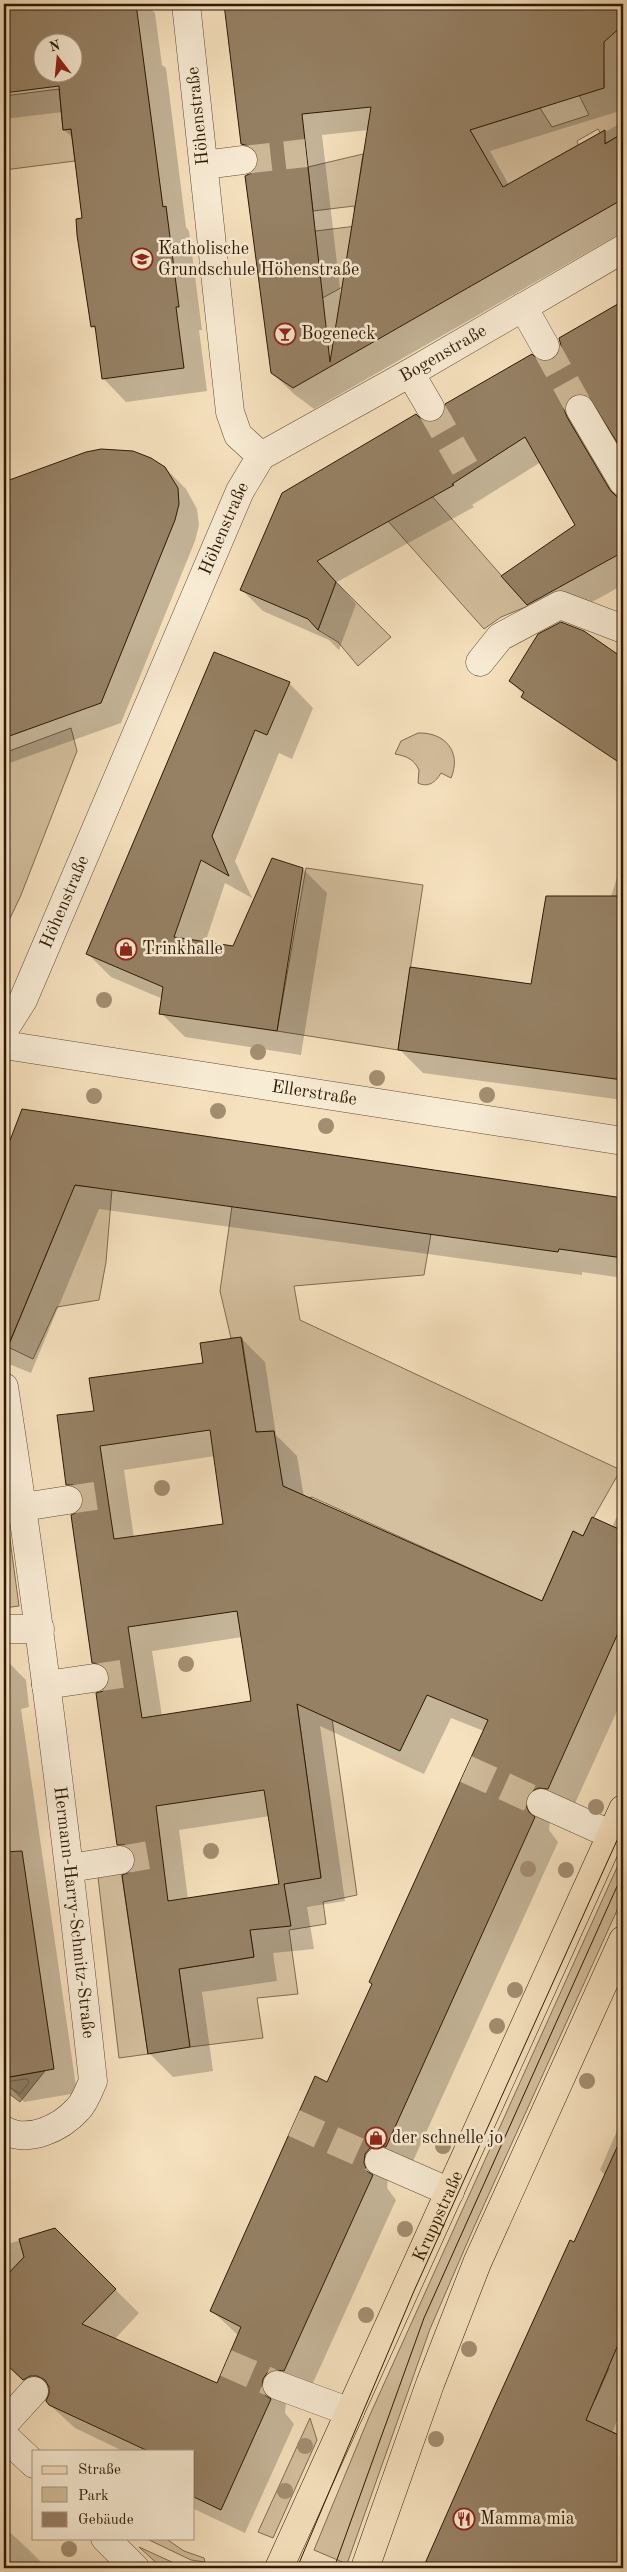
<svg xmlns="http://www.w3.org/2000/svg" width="627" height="2572" viewBox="0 0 627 2572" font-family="'Old Standard TT',serif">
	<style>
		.green { fill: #d4bf9e; stroke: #806c51 }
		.water { fill: #b29d7f; stroke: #7d684e }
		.shadow { fill: #0003; fill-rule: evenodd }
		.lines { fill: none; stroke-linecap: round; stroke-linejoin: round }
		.shore { stroke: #705b42; stroke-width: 1 }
		.building { fill: #968165; stroke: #2d1904; fill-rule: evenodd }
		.minor-tunnel { stroke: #ceb999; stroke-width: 28; stroke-dasharray: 28 14; stroke-linecap: butt }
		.minor-casing { stroke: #5f4b32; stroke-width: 29 }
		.major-casing { stroke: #2d1904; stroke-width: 29 }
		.minor { stroke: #f9ecd5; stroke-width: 28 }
		.major { stroke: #f6e1be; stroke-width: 28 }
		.tram { stroke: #2d1904; stroke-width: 1 }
		.tree { fill: #a38e71 }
		.labels { text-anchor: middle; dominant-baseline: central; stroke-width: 5; stroke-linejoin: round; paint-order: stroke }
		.street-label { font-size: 18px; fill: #2d1904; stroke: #f9ecd5 }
		.poi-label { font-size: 18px; fill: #2d1904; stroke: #f9ecd5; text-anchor: start }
	</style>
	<rect width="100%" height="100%" fill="#f6e1be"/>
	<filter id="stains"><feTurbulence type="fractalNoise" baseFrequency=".004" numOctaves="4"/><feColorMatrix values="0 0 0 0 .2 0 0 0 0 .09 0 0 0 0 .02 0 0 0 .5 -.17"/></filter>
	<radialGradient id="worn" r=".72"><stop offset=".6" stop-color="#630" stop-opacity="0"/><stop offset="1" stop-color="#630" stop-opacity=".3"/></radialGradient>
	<g class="green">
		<path d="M603,24L618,29L623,25V133L606,143L598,129L577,141L580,149L499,190L497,177L470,130L540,108L552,127L589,115L579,95L604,87Z"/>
		<path d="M59,89L63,130L71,129L75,161L4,170V96Z"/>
		<path d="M363,154L359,181L374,183L359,278L317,301L300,233L356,226L354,206L313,211L308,167Z"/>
		<path d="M431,495L528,606L501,617L484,629L379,511Z"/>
		<path d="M336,582L391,637L358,666L338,642L318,630Z"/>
		<path d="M71,728L77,751L21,895L4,931V753Z"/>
		<path d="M418,733C445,732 462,752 451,778L441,773C436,782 428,788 418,783L419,770C414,759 406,756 395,754L401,741Z"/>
		<path d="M306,868L423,885L398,1050L277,1031Z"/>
		<path d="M61,1184L112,1189L106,1262L99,1300L57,1307L33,1359L8,1347L65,1209L59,1199Z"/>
		<path d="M232,1206L431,1234L424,1275L294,1286L300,1320L623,1471H620L583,1536L573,1531L542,1601L312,1497L301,1500L357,1895L323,1902L326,1924L289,1930L298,1994L257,1998L263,2038L190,2047L179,1969L254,1957L250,1930L284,1884L321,1877L296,1697L274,1431L256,1432L242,1338H231L220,1291Z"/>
		<path d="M4,1495L19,1606L4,1608Z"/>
		<path d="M623,1854V1897L474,2227L430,2329L347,2564L314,2550L369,2417Z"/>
		<path d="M121,1869L148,2054L119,2058L98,1877Z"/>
		<path d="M618,2328L623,2330V2437L578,2417L587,2397L595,2400L609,2368L602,2363Z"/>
		<path d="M310,2418L317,2440L273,2538L258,2532Z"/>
		<path d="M145,2538H165L184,2551L204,2558L205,2562L191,2560Z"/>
		<path d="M139,2547L185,2568H162Z"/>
	</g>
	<path class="water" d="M45,2071L20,2102L4,2090V2078Z"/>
	<g class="shadow">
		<path d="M4,4H145L155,13L162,65L166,68L186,227L189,231L202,330H199L207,391L126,402L103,378L97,331L92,326L83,219L73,138L64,130L63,112L4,119ZM42,42H72V72H42Z"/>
		<path d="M225,4H623V110L490,151L509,185L623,122V232L314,409L294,394L272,373L254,173L259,161L242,144ZM368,130L341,297L322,135Z"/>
		<path d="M623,302V449L603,415L594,416L587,439L623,499V585L550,625L528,604L577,525L541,462L472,505L474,507L337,582L356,604L339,650L329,640L263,611L242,590L422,422L431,424L438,422L537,361L544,363L554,360L560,354L562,347L560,339Z"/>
		<path d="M86,453L165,468L186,489L197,509L199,525L195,541L121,723L4,765V483Z"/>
		<path d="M583,632L623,660V753L570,716L534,705L510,681Z"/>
		<path d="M289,683L313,708L292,759L279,753L235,861L252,898L225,883L205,943L234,947L303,869L327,893L301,1055L185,1037L161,1013L163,999L111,977L87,953Z"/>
		<path d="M623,857V1100L423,1073L399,1049L532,985L611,897Z"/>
		<path d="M23,1111L623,1200V1278L582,1272V1275L99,1209L31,1373L4,1362V1158Z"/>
		<path d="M241,1338L265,1362L276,1435L297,1456L304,1497L542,1603L584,1537L612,1527L623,1503V1698L571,1812L550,1820L549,1830L558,1842L409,2170L388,2178L387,2188L396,2200L308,2394L291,2396L286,2403L285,2413L294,2424L245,2533L194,2509V2451H123L75,2428L4,2363V2245L55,2230L139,2313L114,2340L217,2385L239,2336L211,2310L328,2083L484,1731L451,1718L424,1774L320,1726L345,1901L307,1907L314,1949L273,1953L277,1981L202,1992L213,2071L173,2077L149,2053L131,1873L136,1862L118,1844L104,1692L109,1685L110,1679L93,1662L84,1501L67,1484L96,1412L204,1364ZM215,1456L225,1525L134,1538L124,1470ZM242,1637L252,1702L162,1716L152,1651ZM270,1816L280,1885L188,1899L179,1830Z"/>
		<path d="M4,1658L26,1680L29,1707L21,1709L77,2093L24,2102L4,2082Z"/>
		<path d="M623,2117V2406L612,2433L623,2438V2568H609L555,2543L544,2568H424L495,2407L606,2176L600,2170Z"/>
		<path d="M4,2527L28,2549L47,2568H4Z"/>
	</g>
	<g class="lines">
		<path class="shore" d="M27,2079L29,2082L20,2094L6,2085L8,2082Z"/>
	</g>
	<g class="building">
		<path d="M4,4H136L163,207L166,206L179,307H176L184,368L102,379L95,326L91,327L77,235L76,219L82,218L71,129L63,130L59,86L4,93ZM42,42H72V72H42Z"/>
		<path d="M224,4H623V25L604,42V88L470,130L503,187L605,130V144L623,133V199L293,388L271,373L245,176L253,172L257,166L258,158L255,150L249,146L241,144ZM371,107L330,362L302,114Z"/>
		<path d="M623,301V452L588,396L580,393L573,395L567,401L564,409L567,417L610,490L616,496L623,498V552L527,605L501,576L575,525L525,437L452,484L454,485L317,561L336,582L318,630L308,619L240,590L282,493L416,414L423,421L431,423L437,421L444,414L445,404L532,354L538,360L544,362L552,360L559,354L561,346L559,338Z"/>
		<path d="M101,449L133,451L151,458L165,467L178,488L179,504L175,520L101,703L4,738V482L86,452Z"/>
		<path d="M561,622L584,631L623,658V765L521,697L524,692L509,681L538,634Z"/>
		<path d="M214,652L290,682L267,735L255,730L212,836L229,876L201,860L174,937L233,946L272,858L303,868L277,1031L159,1014L163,987L86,954Z"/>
		<path d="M546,896H623V1080L398,1050L410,967L531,984Z"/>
		<path d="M22,1109L623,1198V1258L559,1249L558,1252L75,1185L4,1356V1156Z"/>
		<path d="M241,1337L256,1432L274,1431L283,1486L542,1601L573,1531L583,1536L592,1517L623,1531V1622L548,1789L539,1788L532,1791L527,1796L526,1805L529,1812L535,1817L386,2147L377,2146L370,2148L365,2154L364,2163L367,2171L373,2175L284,2371L274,2370L267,2373L263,2379L262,2388L265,2395L271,2399L221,2510L194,2497V2451H148L49,2405L46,2401L49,2394V2387L45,2380L37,2376H30L23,2380L4,2362V2278L24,2257L19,2239L55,2228L116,2289L82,2324L217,2383L241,2327L210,2311L315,2076L327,2082L372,1984L369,1982L488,1720L427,1695L400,1751L297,1704L321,1878L284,1884L291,1926L250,1930L254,1957L179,1969L190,2047L148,2054L122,1875L130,1872L135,1865V1858L132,1850L125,1845H117L96,1693L103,1691L108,1684L109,1675L106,1668L100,1664L92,1663L71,1515L77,1512L82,1506L83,1498L80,1490L73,1485H66L57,1415L94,1411L89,1378L203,1363L200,1343ZM210,1430L223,1524L114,1539L100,1446ZM237,1611L251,1701L142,1718L128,1627ZM264,1790L279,1884L168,1901L156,1806Z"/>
		<path d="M22,1851L54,2069L4,2078V1852Z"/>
		<path d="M623,2134V2333L586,2420L623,2437V2568H423L494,2407L570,2240L574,2242Z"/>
	</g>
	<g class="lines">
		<g class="minor-tunnel">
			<path d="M243,160L306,153"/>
			<path d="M545,346L580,409"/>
			<path d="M430,407L468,473"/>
			<path d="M68,1500L108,1494"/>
			<path d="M94,1678L135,1672"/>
			<path d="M466,1769L541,1803"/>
			<path d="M120,1860L161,1853"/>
			<path d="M294,2123L379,2161"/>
			<path d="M226,2363L277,2385"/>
		</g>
		<g class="minor-casing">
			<g id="minor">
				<path d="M204,165L243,160"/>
				<path d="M523,307L545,346"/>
				<path d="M410,373L430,407"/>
				<path d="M580,409L623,482"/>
				<path id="s1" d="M261,456L410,373L623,249"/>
				<path d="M480,662L500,637L560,605L623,629"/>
				<path id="s2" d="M4,1030L23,1000L240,491L261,456L238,435L230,412L186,4"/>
				<path id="s3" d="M4,1045L623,1141"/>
				<path id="s4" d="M4,1387C40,1618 68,1849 93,2081C89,2090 85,2102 78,2109C61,2128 28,2144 4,2130"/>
				<path d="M23,1507L68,1500"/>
				<path d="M6,1629H40"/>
				<path d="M46,1685L94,1678"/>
				<path d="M541,1803L612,1835"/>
				<path d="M70,1868L120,1860"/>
				<path d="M379,2161L450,2192"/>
				<path d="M277,2385L350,2412"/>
				<path d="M4,2424L34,2391"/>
				<path d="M4,2436L34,2464"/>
				<path d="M105,2538L135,2568"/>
			</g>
		</g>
		<g class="major-casing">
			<g id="major">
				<path id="s5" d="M279,2568L623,1809"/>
				<path d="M365,2568L430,2384L477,2263L623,1940"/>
			</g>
		</g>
		<use href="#minor" class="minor"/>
		<use href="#major" class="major"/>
		<g class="tram">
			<path d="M297,2568L414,2291L623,1827"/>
			<path d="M334,2568L424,2318L623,1873"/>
		</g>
	</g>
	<g class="tree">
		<circle cx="104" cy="1000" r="8"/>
		<circle cx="258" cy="1052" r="8"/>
		<circle cx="377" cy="1078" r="8"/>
		<circle cx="487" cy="1095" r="8"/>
		<circle cx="94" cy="1096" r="8"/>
		<circle cx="218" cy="1111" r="8"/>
		<circle cx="326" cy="1126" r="8"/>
		<circle cx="162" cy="1488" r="8"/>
		<circle cx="186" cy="1664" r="8"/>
		<circle cx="596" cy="1807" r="8"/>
		<circle cx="211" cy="1851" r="8"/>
		<circle cx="528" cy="1869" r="8"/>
		<circle cx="566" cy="1870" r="8"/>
		<circle cx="515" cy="1990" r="8"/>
		<circle cx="497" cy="2026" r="8"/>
		<circle cx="587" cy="2081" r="8"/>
		<circle cx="443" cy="2146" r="8"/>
		<circle cx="405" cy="2229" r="8"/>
		<circle cx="366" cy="2315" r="8"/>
		<circle cx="469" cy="2349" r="8"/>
		<circle cx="436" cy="2439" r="8"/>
		<circle cx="305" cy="2446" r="8"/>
		<circle cx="285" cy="2491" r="8"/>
		<circle cx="69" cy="2549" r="8"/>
	</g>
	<defs>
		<g id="school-ring" transform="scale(1.125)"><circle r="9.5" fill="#f9ecd5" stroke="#8f2418" stroke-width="1.5"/><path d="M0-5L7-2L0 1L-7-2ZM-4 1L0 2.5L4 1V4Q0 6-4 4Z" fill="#8f2418"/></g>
		<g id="bar-ring" transform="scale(1.125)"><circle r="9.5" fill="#f9ecd5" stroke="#8f2418" stroke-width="1.5"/><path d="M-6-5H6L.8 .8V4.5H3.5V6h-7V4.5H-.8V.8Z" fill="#8f2418"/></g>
		<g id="shop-ring" transform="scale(1.125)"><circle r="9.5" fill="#f9ecd5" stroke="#8f2418" stroke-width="1.5"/><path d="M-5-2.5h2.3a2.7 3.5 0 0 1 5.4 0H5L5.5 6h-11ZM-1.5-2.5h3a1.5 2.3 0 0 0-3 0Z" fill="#8f2418"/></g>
		<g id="restaurant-ring" transform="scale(1.125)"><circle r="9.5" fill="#f9ecd5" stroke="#8f2418" stroke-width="1.5"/><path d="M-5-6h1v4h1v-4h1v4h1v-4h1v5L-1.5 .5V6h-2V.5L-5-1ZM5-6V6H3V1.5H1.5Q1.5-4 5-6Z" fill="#8f2418"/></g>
	</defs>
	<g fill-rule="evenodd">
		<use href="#school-ring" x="142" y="259"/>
		<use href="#bar-ring" x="285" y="334"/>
		<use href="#shop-ring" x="126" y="949"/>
		<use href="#shop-ring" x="376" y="2138"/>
		<use href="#restaurant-ring" x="464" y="2519"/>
	</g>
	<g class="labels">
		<g class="street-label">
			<text transform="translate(198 116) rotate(-96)">Höhenstraße</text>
			<text stroke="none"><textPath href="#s1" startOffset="209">Bogenstraße</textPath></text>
			<text stroke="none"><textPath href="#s2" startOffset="548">Höhenstraße</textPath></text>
			<text stroke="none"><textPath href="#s2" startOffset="142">Höhenstraße</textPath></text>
			<text stroke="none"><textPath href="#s3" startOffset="314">Ellerstraße</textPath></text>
			<text stroke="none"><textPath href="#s4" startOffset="530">Hermann-Harry-Schmitz-Straße</textPath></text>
			<text stroke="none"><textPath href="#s5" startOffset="386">Kruppstraße</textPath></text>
		</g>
		<g class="poi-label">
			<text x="158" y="249">Katholische<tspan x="158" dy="21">Grundschule Höhenstraße</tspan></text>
			<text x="301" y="334">Bogeneck</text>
			<text x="142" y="949">Trinkhalle</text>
			<text x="392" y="2138">der schnelle jo</text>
			<text x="480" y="2519">Mamma mia</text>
		</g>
	</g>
	<rect width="627" height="2572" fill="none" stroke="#f6e1be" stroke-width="20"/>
	<rect x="5" y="5" width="617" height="2562" fill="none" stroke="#2d1904" stroke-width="2.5"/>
	<rect x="10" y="10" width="607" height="2552" fill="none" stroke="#2d1904"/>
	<rect x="32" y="2450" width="162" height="90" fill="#f9ecd5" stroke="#a79881"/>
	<rect x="42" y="2466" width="25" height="8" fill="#f6e1be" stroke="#a79881"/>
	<text x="78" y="2474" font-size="15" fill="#2d1904">Straße</text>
	<rect x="42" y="2487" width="25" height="15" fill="#d4bf9e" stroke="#a79881"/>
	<text x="78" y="2500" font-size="15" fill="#2d1904">Park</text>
	<rect x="42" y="2512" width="25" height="15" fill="#968165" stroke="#a79881"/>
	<text x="78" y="2524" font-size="15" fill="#2d1904">Gebäude</text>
	<g transform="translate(58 58) rotate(344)"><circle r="24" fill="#f9ecd5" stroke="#a79881"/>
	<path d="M0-4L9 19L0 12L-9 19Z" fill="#8f2418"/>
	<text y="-8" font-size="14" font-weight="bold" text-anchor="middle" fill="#2d1904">N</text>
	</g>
	<rect width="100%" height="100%" filter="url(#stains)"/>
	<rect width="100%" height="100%" fill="url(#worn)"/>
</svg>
